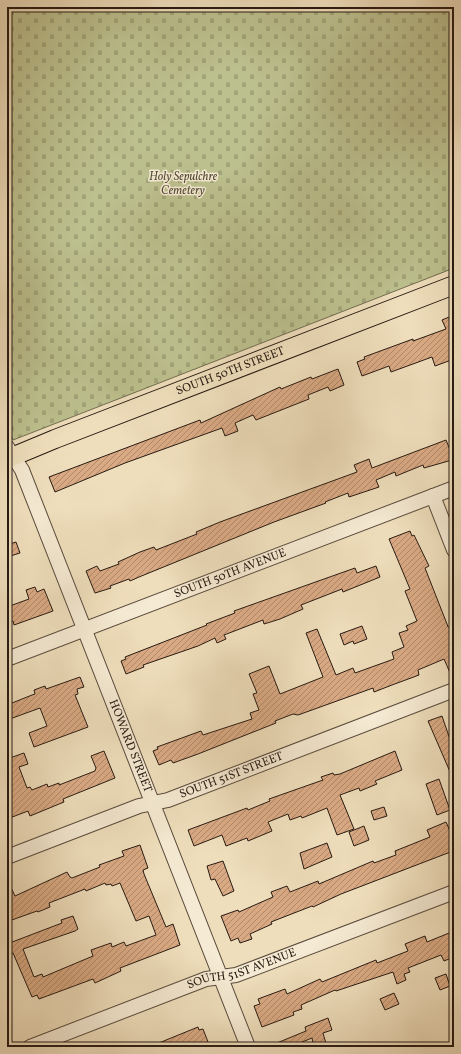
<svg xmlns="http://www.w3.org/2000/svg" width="461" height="1054" viewBox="0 0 461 1054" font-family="Vollkorn,serif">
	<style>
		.cemetery { fill: url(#cemetery-stones); stroke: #726d50 }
		.building { fill: url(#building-hatch); stroke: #271a12 }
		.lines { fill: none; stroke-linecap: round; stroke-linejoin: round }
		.minor-casing { stroke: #594b3c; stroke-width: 16 }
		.major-casing { stroke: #271a12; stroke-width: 20 }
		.minor { stroke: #f5ead3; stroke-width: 14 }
		.major { stroke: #efdebc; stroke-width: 18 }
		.labels { text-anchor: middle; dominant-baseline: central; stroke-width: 3; stroke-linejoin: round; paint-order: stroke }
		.park-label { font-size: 12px; font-style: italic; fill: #544c37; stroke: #f5ead3 }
		.street-label { font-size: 12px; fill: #271a12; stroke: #f5ead3 }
	</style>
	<defs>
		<pattern id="cemetery-stones" width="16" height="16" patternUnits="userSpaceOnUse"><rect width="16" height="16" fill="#bcc08e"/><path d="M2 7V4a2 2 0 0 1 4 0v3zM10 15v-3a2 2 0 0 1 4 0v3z" fill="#a2a479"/></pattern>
		<pattern id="building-hatch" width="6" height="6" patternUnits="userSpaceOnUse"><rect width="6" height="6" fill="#daaa84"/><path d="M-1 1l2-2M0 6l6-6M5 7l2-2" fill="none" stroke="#b18a6b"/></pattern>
	</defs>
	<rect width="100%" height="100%" fill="#efdebc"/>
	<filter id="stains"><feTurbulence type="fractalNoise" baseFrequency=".005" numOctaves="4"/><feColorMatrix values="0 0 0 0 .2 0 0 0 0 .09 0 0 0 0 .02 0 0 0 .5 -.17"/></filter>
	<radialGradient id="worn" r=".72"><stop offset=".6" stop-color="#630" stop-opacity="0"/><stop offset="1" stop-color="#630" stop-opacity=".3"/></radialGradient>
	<path class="cemetery" d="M7,7H454V268L13,440L7,425Z"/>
	<g class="building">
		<path d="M454,315V359L435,366L432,357L391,372L389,366L362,376L357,362L365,359L364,357L413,339V341L446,329L442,320Z"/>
		<path d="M338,369L344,385L330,391L328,387L308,395L309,399L256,420L253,415L235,423L238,431L225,436L222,428L125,463L55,492L49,477L200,420L201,423L280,387L281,389L311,377L312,379Z"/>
		<path d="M446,440L453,457L451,458L452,460L424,468L423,465L396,476L395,472L376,480L379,487L349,497L348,493L325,502L326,503L274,522L139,577L130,581L129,579L110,586L111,588L95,593L86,571L97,566L100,571L119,564L118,562L140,552L154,547L156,550L197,534L196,532L220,522L357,472L354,465L369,459L372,468Z"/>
		<path d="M410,531L412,536L414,535L429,566L425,568L447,624L448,627L454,625V682L444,659L418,670L419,675L392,685L374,692L373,688L298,715L293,714L275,721L276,723L198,754L173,763L171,760L159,765L153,751L158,749L157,747L201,731L203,735L252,719L250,713L259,710L253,694L257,693L249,674L269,666L280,694L323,677L306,633L317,629L336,675L353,668L355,673L394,659L392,652L404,647L399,633L408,630L406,626L417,621L405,591L410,589L389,539Z"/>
		<path d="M16,542L20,553L7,557V545Z"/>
		<path d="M376,566L380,577L343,592L342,589L301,605L303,609L280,619L264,624L263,620L224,635L226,639L217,643L215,638L198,646L143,665L144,667L126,674L121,661L126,659L125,657L207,625L206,624L235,613L234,611L355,568L357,573Z"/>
		<path d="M35,587L37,592L44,589L53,611L14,625L13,621L7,623V607L29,599L26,590Z"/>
		<path d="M362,626L367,639L354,644L353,641L344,645L340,634Z"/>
		<path d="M80,677L84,687L77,689L78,694L75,695L88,727L34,747L29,733L47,726L40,708L7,720V705L32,695L35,694L34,690L45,686L46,689Z"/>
		<path d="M442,716L454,751V781L428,721Z"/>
		<path d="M104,751L115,778L63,799L64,802L30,816L28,811L7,819V759L24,753L28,764L19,767L27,788L30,787L32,790L47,784L48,787L59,783V785L95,771L96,768L91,756Z"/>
		<path d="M395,751L402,770L375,781L377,784L360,791L359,788L340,795L354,829L337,835L327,808L302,818L301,816L290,820L288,814L268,822L272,831L248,841L247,838L226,846L222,835L194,846L188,830L247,808L248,810L270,801L269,799L323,780L321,777L333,773L334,775L340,774Z"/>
		<path d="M439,779L450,810L437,815L426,784Z"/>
		<path d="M384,807L387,816L374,820L371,811Z"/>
		<path d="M446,822L454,840V845L451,846L453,851L341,894L313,907L312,906L271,922L272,924L250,934L252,939L240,943L238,938L231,941L221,916L238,910L239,912L273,897L271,892L287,886L290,892L318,881L319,884L373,861L374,863L396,855L395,851L430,837L427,830Z"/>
		<path d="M364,826L369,840L354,846L349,832Z"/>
		<path d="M327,843L332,857L304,869L300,853Z"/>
		<path d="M140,845L148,868L143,870L144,874L166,927L173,924L180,945L120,968L121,971L95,983L93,979L39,999L37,995L32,997L13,953L7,956V944L62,923L61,920L73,916L78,929L75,931L23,949L34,977L42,974L43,977L93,956L91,950L111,943L112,947L124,942L126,946L156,935L149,916L136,921L120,883L112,886L111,884L106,885L105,883L86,891L85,889L49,903L50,907L38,912L37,911L9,921L7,915V879L15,896L67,872L70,877L72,878L100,867L99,865L124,856L122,851Z"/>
		<path d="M223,861L234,891L223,896L215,879L211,880L207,866Z"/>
		<path d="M454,931V957L444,961L441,955L408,968L410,972L404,974L406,980L397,984L393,972L336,991L335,990L301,1005L302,1009L293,1012L294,1015L262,1027L254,1006L260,1004L258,999L285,989L287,994L320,979L322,982L376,960L377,963L408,951L405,944L425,936L427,942Z"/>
		<path d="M446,974L450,986L440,990L435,978Z"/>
		<path d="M394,993L399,1004L385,1010L380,999Z"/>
		<path d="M328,1018L332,1030L323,1033L327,1047H314L312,1038L290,1047H267L306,1031L305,1027Z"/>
		<path d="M198,1027L199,1030L203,1029L210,1047H149Z"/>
	</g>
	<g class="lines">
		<g class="minor-casing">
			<g id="minor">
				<path id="s1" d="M7,447L22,470L248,1047"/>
				<path d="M433,496L454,550"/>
				<path id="s2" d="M7,659L454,488"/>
				<path id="s3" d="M7,857L139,806L168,800L454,690"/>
				<path id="s4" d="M30,1047L206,979L236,975L454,892"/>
			</g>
		</g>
		<g class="major-casing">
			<g id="major">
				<path id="s5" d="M7,459L55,439L454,285"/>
			</g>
		</g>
		<use href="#minor" class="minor"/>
		<use href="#major" class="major"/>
	</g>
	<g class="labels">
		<g class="park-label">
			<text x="183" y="177">Holy Sepulchre<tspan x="183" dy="14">Cemetery</tspan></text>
		</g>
		<g class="street-label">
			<text stroke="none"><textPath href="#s5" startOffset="240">SOUTH 50TH STREET</textPath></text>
			<text stroke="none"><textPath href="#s2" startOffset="239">SOUTH 50TH AVENUE</textPath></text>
			<text stroke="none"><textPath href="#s1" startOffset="324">HOWARD STREET</textPath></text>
			<text stroke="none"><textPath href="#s3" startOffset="239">SOUTH 51ST STREET</textPath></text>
			<text stroke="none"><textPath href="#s4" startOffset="226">SOUTH 51ST AVENUE</textPath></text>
		</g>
	</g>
	<rect width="461" height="1054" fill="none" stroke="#efdebc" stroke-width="24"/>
	<rect x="8" y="8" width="445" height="1038" fill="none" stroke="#271a12" stroke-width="2"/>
	<rect x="12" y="12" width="437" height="1030" fill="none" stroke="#271a12"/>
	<rect width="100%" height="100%" filter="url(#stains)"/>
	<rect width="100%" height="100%" fill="url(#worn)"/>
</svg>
